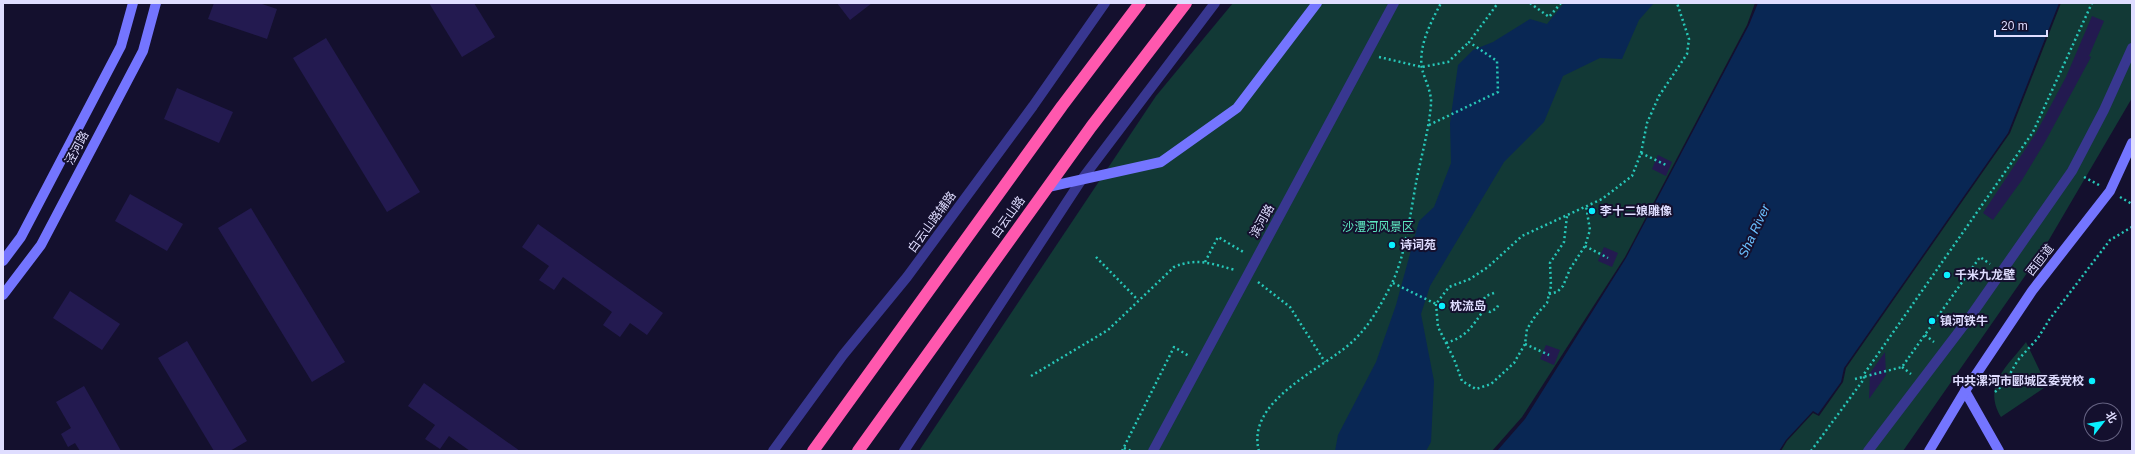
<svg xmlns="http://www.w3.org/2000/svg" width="2135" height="454" viewBox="0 0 2135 454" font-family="Helvetica,'Noto Sans SC',sans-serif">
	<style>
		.green { fill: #123936 }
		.water { fill: #092754 }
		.building { fill: #231a50 }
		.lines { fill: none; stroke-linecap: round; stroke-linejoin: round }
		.path { stroke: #27c8b9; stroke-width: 2.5; stroke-dasharray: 2 3; stroke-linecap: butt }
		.street { stroke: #383790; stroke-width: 10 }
		.secondary { stroke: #7475ff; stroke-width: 10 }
		.highway { stroke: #ff58ae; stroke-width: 12 }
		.poi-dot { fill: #09efff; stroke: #14102e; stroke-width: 1.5 }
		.labels { text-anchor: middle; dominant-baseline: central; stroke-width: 4; stroke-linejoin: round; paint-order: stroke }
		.street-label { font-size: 12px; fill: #dfddff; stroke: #14102e }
		.poi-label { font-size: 12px; font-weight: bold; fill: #dfddff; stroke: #14102e; text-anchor: start }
		.park-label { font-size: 12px; fill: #5eeac2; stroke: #14102e }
		.water-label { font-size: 13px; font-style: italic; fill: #6bc0ff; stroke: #14102e }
	</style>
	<rect width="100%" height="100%" fill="#14102e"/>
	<g class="green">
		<path d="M1233,3H1755L1747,25L1625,257L1522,417L1492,451H919L1156,96Z"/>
		<path d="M2061,3H2132V98L2043,250L1903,451H1781L1787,441L1813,413L1819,416L1843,382L1846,368L2010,133Z"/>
		<path d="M2026,342L2047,386L2001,417C1982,385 2007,367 2026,342Z"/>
	</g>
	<g class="water">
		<path d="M1564,3H1654L1639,20L1622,59L1600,58L1563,76L1544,122L1504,162L1430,286L1421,314L1434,381L1431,442L1426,451H1335L1338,435L1376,362L1396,305L1419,221L1434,207L1451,163L1450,123L1458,65L1473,50L1493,42L1530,19L1547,24Z"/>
		<path d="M1758,3H2059L2008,133L1844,368L1841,382L1818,414L1813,411L1786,440L1779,451H1497L1525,419L1626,258L1749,25Z"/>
	</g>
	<g class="building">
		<path d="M214,3H259L277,9L267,39L208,19Z"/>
		<path d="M429,3H474L495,37L462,57Z"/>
		<path d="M837,3H872L850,20Z"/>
		<path d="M2092,16L2104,21L2089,56L2091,57L2045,142L2022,180L1993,220L1983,213L2036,133L2066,77Z"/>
		<path d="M326,38L420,192L387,212L293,58Z"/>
		<path d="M177,88L233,112L219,143L164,119Z"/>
		<path d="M1658,155L1672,162L1666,176L1652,169Z"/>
		<path d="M130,194L183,224L167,251L115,221Z"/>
		<path d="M251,208L345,362L312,382L218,228Z"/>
		<path d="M538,224L663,313L647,335L630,323L620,337L603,325L612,312L563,277L554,290L539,280L549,266L522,247Z"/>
		<path d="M1604,247L1618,253L1612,267L1598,261Z"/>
		<path d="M70,291L120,324L102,350L53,318Z"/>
		<path d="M187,341L247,441L230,451H214L158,358Z"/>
		<path d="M1546,345L1560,350L1554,365L1540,359Z"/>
		<path d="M1885,352L1886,375L1869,399L1870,373Z"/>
		<path d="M424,383L520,451H470L449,436L440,449L425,439L435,425L408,406Z"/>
		<path d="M84,386L121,451H80L75,443L68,447L61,434L71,428L56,402Z"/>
	</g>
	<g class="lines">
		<g class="path">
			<path d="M1530,3L1549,17L1561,3"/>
			<path d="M1379,57L1422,67L1448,62L1469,42"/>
			<path d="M1429,125L1498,92L1497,61L1469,42L1498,3"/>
			<path d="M1641,153L1666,165"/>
			<path d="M2084,177L2099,185"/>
			<path d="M2120,197L2132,204"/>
			<path d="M1585,246L1608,258"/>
			<path d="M1096,257L1138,300"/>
			<path d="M1205,262L1218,237L1245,253"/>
			<path d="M1258,282L1290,307L1325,362"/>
			<path d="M1393,283L1436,304L1449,287L1470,279L1488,267L1522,236L1602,199L1632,176L1641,153L1647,123L1659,96L1687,54L1689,39L1677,3"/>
			<path d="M1494,293L1486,296L1481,303L1482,308L1490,312L1497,308L1499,303"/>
			<path d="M1549,294L1557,292L1563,286L1570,269L1585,246L1590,230L1586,206"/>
			<path d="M1436,304L1438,327L1454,359L1462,381L1476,389L1491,384L1514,363L1525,344L1527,329L1536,315L1547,303L1551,286L1550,263L1564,242L1567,216"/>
			<path d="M1925,335L1934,342"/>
			<path d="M1446,343C1466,337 1472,327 1483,311"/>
			<path d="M1525,344L1549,355"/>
			<path d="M1902,367L1911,374"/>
			<path d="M1031,376L1108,330L1174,267C1197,257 1212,264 1235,270"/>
			<path d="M1855,379L1902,367L1980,257L1990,264"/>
			<path d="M1995,392L2004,384L2018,360L2038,338L2049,320L2110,240L2132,227"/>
			<path d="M1124,448L1131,451"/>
			<path d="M1122,451L1174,347L1189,356"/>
			<path d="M1259,451C1245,400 1324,369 1353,341C1369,326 1379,308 1389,289C1406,258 1410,213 1417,178C1422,153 1429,129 1431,104C1432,93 1425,80 1422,69C1418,46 1431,22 1441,3"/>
			<path d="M1811,451L1864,379V374L2033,132L2092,3"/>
		</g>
		<g class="street">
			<path d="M773,451L843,355L907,277L1033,106L1105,3"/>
			<path d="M904,451L1082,179L1215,3"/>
			<path d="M1153,451L1394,3"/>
			<path d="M1868,451L1970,317L2072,171L2104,110L2132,48"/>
		</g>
		<g class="secondary">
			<path d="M1048,187L1161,162L1237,108L1317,3"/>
			<path d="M3,261L21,237L121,46L133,3"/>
			<path d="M3,295L41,245L143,51L156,3"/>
			<path d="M1965,391L1999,451"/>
			<path d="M1929,451L1965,391L2032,291L2110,191L2132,143"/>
		</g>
		<g class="highway">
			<path d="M813,451L1062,106L1140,3"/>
			<path d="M858,451L1091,127L1186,3"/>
		</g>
	</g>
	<g class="poi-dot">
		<circle cx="1592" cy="211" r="4"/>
		<circle cx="1392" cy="245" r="4"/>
		<circle cx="1947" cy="275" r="4"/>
		<circle cx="1442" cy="306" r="4"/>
		<circle cx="1932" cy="321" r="4"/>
		<circle cx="2092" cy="381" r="4"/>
	</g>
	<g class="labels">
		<g class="street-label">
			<text transform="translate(77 148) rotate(-62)">泾河路</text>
			<text transform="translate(1008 217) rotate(-54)">白云山路</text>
			<text transform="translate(1262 221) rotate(-61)">滨河路</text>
			<text transform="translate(932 222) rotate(-54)">白云山路辅路</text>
			<text transform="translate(2040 260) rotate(-52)">西匝道</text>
		</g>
		<g class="poi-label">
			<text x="1600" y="211">李十二娘雕像</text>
			<text x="1400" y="245">诗词苑</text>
			<text x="1955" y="275">千米九龙壁</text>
			<text x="1450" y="306">枕流岛</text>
			<text x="1940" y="321">镇河铁牛</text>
			<text x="2084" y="381" text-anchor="end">中共漯河市郾城区委党校</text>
		</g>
		<g class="park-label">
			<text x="1378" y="227">沙澧河风景区</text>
		</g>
		<g class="water-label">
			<text transform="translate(1754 231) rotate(-65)">Sha River</text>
		</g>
	</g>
	<rect width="2135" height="454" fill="none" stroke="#dfddff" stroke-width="8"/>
	<g transform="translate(2103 422) rotate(59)"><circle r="19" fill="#14102e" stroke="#656282"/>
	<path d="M0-3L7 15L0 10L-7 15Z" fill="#09efff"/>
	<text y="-6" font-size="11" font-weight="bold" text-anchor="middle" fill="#dfddff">北</text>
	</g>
	<path d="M1995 30v6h52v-6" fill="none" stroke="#dfddff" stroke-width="2"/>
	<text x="2001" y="30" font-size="12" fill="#dfddff" stroke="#14102e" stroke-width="3" paint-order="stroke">20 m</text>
</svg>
